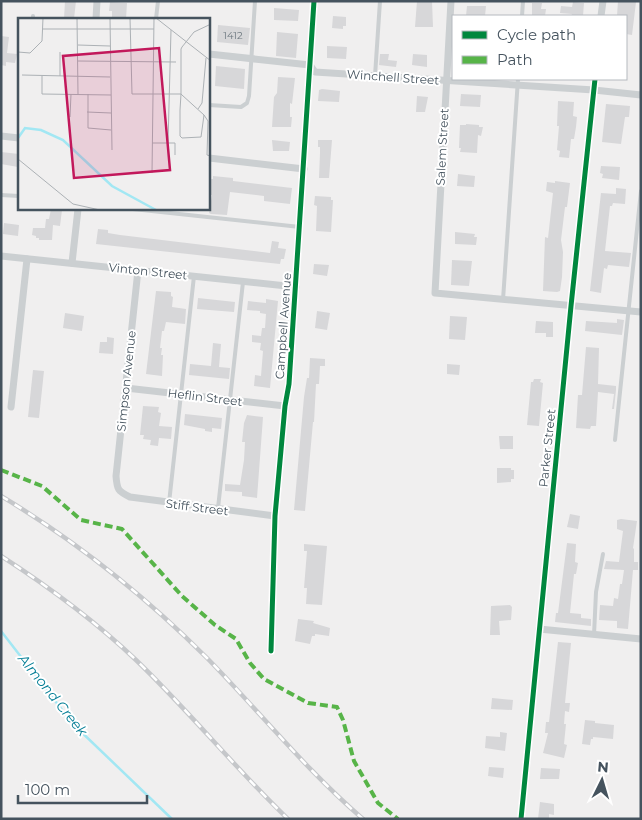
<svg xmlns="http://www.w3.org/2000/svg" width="642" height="820" viewBox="0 0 642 820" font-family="Montserrat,sans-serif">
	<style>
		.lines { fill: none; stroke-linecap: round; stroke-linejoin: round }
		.stream { stroke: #a2e7f3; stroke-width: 2.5 }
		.building { fill: #d7d7d9 }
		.lane { stroke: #cbcfd1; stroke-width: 4 }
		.street { stroke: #cbcfd1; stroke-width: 7 }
		.rail-casing { stroke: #c5c7ca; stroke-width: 4.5 }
		.rail { stroke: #fff; stroke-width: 2.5; stroke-dasharray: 8; stroke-linecap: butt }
		.quiet { stroke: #57b448; stroke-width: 4; stroke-dasharray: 8 4; stroke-linecap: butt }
		.cycleway-casing { stroke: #fff; stroke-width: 8 }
		.cycleway { stroke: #00873e; stroke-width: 5 }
		.labels { text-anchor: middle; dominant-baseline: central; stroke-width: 4; stroke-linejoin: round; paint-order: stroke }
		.number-label { font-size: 10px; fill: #6b767e }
		.street-label { font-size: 12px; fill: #45535e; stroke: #fff }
		.water-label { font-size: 14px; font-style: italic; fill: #037e95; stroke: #fff }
		.inset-river { fill: none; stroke: #a2e7f3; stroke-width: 2.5 }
		.inset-road { fill: none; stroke: #acb1b5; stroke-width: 1 }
		.view { fill: #c2185b; fill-opacity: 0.15; stroke: #c2185b; stroke-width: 2.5 }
		.inset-edge { fill: none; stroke: #45535e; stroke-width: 2.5 }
	</style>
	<rect width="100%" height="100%" fill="#f0efef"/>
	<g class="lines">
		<path class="stream" d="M1,631L73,724L172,819"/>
	</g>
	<g class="building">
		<path d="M65,1H76L74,19H64Z"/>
		<path d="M417,1H432L433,27H415Z"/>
		<path d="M618,1L636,2L632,35L626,34V16H617Z"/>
		<path d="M110,2L127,3L126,19H112V11H109Z"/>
		<path d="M573,2L584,3L583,16H571L572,14L560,13L561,6L572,7Z"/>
		<path d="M532,3H542L541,9H546L545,16H532Z"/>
		<path d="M467,6H486L485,16H466Z"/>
		<path d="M274,8L299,10L298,21L274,20Z"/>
		<path d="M333,16L346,17V26H343V29L332,28Z"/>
		<path d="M218,25L250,28L248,45L217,42Z"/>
		<path d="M277,32L298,34L296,58L276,56Z"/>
		<path d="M1,36L9,37L7,53L17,54L15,63L6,62V66L1,65Z"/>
		<path d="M327,46L347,47L346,59L327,58Z"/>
		<path d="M380,54H389L388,60L397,61L396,67L379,65Z"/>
		<path d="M413,54L427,55V67L412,65Z"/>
		<path d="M216,66L245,69L244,89L215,86Z"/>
		<path d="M278,77L295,78L292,104L290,103V117H292L291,127H272L274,97L277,93Z"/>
		<path d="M322,89L340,91L339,102L318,101L319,90Z"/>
		<path d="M461,94L481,95L480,107L460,106Z"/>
		<path d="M417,96L428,97L425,112H416Z"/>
		<path d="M558,101L574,102L573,116L577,117L576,127L574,139H571L569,158L559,157L560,151L557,150L559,126H557Z"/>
		<path d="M606,104L630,106L629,117H625L621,144L602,142Z"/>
		<path d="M466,124L479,125V127H483L481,136L478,135L477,153L460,152L461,148H459L460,125H466Z"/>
		<path d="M272,140L290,142L289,151H273Z"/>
		<path d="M318,140H332L329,178H319L320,153V147H318Z"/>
		<path d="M1,152L19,154L18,167L1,164Z"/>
		<path d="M601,166L620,167L619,180L602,178L603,174L600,173Z"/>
		<path d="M458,174L475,176L474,187L457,186Z"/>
		<path d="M213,176L233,178V181L292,188L290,204L264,201V196L230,192L227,215L211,214L209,213L212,195H209V179H213Z"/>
		<path d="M555,181L570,183L567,207H565L561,240L563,252L562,277L560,291L557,292L543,291L545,237L548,238L553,193L546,191L547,182L555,183Z"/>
		<path d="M616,188L626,189L625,204L613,203L612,206H610L605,251L631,253L629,267L608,265L607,269L604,268L601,293L590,291L601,193L616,194Z"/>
		<path d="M315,196L331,197V200H333L331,232L316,231L317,206L314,205Z"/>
		<path d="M51,209L62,210L60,226L53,225L52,240H39V238H36V236L32,235L33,228H45L46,219H49Z"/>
		<path d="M4,223L19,225L18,236L3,234Z"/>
		<path d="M98,229L108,230V233L120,235L270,253L272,241L279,242L278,248L286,249L284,259H281L280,264L96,244Z"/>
		<path d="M455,232L475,234L474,237H477L476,245L455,244Z"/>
		<path d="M452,260L472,261L469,286L451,285Z"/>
		<path d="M314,264L329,265L327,276L313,274Z"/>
		<path d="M156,291L171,292V296L173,297L172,307L186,309L185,324L166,322L164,331H162L160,348H162L161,355H163L162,376L146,374Z"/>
		<path d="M198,298L235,302L234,312L197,309Z"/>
		<path d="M266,299L278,301L270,388L254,386L255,375L261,376L263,351L260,350L261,343L252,342V335L261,336L262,328H265L266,314L260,313V311L247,310L248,301L266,303Z"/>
		<path d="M317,311L330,313L327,330L315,328Z"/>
		<path d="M65,313L84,316L82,331L63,328Z"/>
		<path d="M450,316L467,317L465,340L449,339Z"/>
		<path d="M617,319L624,320L622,335L585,331L586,321L617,323Z"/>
		<path d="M536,321L553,322V337H546V333H535Z"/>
		<path d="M107,337L114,338L113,354L99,353L100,342H107Z"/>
		<path d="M213,343L221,344L219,367L230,368L229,379L189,375L190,364L211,366Z"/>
		<path d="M586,347L599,348L598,384L616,386V390L614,409H612L614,394L598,392L596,426H591L590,429L576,428L578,395H582Z"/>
		<path d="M310,358L325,359V366H320L319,384H316L314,422H313L305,511L294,510L304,397L307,378H309Z"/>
		<path d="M447,364L460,365L459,375L447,374Z"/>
		<path d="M33,370L44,371L39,418L28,417Z"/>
		<path d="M534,379H541L540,382L543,383L539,426L527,425L531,382H533Z"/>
		<path d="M143,406L159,407L158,412L161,413L159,426L172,427L171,439L159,438L158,446L150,445L151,440L143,439L144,435H140Z"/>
		<path d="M185,414L222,418L221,429L212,428V432L205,431V429L184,425Z"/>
		<path d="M247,415L263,417L257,498L242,496V492L225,491V484L240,485L244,460L245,442H242L244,423Z"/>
		<path d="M499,436H513V449H500Z"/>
		<path d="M497,468H511V470H514V479H511V482L497,483Z"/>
		<path d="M570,514L580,516L578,529L567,527Z"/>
		<path d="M621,519L637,521L633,548L634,549V562H638V570H633L628,629L617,628V621L599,620L600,605L613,606L614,598L618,599L620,584H622L624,570L604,569L606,561L619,562L623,531L617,529V520Z"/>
		<path d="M567,543L576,544L575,562L578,563L576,574H574L570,613L581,614V618L591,619V626L555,622L556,613H558Z"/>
		<path d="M304,544L327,546L322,605L306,604L307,588H304L307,551H304Z"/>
		<path d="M510,605L512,607L511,620L499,621L500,635H490L491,606Z"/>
		<path d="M298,619L314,621L313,623L330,628L329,636L315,634V636H312L310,644L295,641Z"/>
		<path d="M558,642L571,643L565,703H570L569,712L565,711L564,724H566L564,744L567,745L564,758L543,753L548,733H545L546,722H549Z"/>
		<path d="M492,698L513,700L512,710L491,709Z"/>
		<path d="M585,720L595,721V723L614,725L613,739L593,737V739H591L590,745L582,744Z"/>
		<path d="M500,732L507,733L505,751L485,748L486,736L500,737Z"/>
		<path d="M489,767L504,768L503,778L488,776Z"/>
		<path d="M541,768L560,769L559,779H540Z"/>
		<path d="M540,802L554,804V815L549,814V819H538Z"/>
	</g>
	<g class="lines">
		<g class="lane">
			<path d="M522,16L523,1"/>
			<path d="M33,19V16"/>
			<path d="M156,19L158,1"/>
			<path d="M375,76L380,1"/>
			<path d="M209,105L241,107L247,103L249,96L255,1"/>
			<path d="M1,195L19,196"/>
			<path d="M133,209L300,227"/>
			<path d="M503,300L518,79"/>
			<path d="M615,440L641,191"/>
			<path d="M169,503L194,276"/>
			<path d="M218,508L243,282"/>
			<path d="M594,635L596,592L603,554"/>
		</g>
		<g class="street">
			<path d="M451,1L435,293L641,312"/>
			<path d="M601,16L603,1"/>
			<path d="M96,19L97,1"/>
			<path d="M209,54L310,65L315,72L594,90L641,95"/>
			<path d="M1,136L19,138"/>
			<path d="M209,158L304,169"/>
			<path d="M1,256L296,287"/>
			<path d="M72,263L78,209"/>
			<path d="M138,270L116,476C117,490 118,491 130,497L275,516"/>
			<path d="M126,388L285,406"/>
			<path d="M11,407L27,259"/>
			<path d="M539,629L641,639"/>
			<path d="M271,651L275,516L285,406L289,384L314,1"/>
			<path d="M521,819L571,306L595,79"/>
		</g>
		<g class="rail-casing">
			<g id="rail">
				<path d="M1,496C76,541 145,596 207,658C259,711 306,770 363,819"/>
				<path d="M1,556C49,587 95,621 136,660C189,711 235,768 288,819"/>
			</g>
		</g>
		<use href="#rail" class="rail"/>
		<path class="quiet" d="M1,470L42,486L81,520L122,529L182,596L215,625L236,639L250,663L264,679L308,703L337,707L343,720L354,761L378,803L398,819"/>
		<g class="cycleway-casing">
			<g id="cycleway">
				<path d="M271,651L275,516L285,406L289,384L314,1"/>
				<path d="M521,819L571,306L595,79"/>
			</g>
		</g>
		<use href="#cycleway" class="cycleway"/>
	</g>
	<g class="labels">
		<g class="number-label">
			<text x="233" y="35">1412</text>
		</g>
		<g class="street-label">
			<text transform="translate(393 77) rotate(4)">Winchell Street</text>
			<text transform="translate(442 147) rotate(-87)">Salem Street</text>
			<text transform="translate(148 271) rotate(6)">Vinton Street</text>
			<text transform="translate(283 326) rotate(-86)">Campbell Avenue</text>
			<text transform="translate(126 381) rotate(-84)">Simpson Avenue</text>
			<text transform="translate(205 397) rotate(7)">Heflin Street</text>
			<text transform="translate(547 448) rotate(-84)">Parker Street</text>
			<text transform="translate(197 507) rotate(7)">Stiff Street</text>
		</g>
		<g class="water-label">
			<text transform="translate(53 695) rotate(51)">Almond Creek</text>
		</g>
	</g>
	<g transform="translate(18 18)">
		<rect width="192" height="192" fill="#f0efef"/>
		<path class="inset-river" d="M0,120L7,110L23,112L45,122L94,168L138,192"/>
		<path class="inset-road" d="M59,0L60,76M92,0L94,132M112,0L114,76H163L164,77L186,97L183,119L164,120L162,118V92L163,76V31L164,29L176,14L193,6M138,0L193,43M25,11H136M60,27L92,28M0,34L12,35L24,23L25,0M60,43L158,44M4,57L92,59M24,58V76L93,77M42,58V34M70,76V110L93,112M180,91L184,85L188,40M69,94L93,95M186,97L190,103L189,137L193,138M52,99L53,76M134,125H157V137M150,125L153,12M0,141L55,186L82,192M134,155L136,0"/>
		<path class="view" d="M141,30L152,152L56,160L45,38Z"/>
		<rect width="192" height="192" class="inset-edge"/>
	</g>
	<rect width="642" height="820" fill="none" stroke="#45535e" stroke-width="5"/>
	<rect x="452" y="15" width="175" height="65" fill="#ffffff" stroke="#b5babf"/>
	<rect x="462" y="31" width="25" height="8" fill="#00873e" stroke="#b5babf"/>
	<text x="497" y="40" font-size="15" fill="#45535e">Cycle path</text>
	<rect x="462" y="56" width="25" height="8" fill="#57b448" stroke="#b5babf"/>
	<text x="497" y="65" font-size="15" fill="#45535e">Path</text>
	<g transform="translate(602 780) rotate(5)" stroke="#ffffff" stroke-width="4" paint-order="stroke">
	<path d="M0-4L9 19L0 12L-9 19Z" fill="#45535e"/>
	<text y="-8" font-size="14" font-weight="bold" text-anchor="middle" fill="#45535e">N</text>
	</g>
	<path d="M18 795v8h129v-8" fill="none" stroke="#45535e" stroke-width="2.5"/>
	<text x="25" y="795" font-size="15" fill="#45535e" stroke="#ffffff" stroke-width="4" paint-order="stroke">100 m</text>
</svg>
